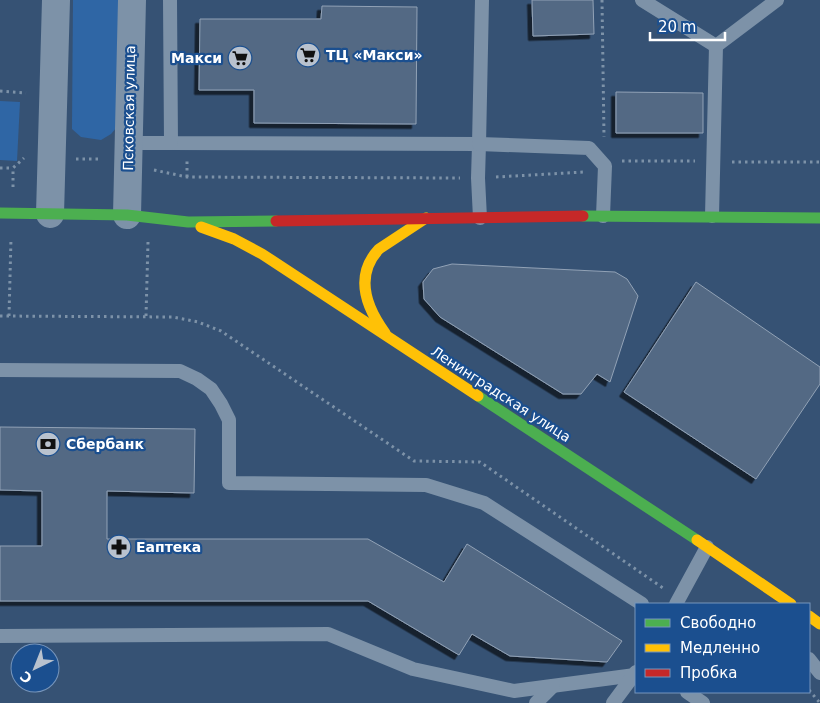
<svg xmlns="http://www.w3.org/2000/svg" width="820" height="703" viewBox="0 0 820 703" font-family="'DejaVu Sans',sans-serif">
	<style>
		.green { fill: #2f66a5 }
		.building { fill: #526984; stroke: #92a2b6; filter: url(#shadow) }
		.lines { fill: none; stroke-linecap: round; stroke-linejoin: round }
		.path { stroke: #7d92a8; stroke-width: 3; stroke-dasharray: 2.5 4; stroke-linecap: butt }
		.lane { stroke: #7d92a8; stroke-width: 14 }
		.street { stroke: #7d92a8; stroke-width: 28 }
		.fast { stroke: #4caf50; stroke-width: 11 }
		.slow { stroke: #ffc107; stroke-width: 11 }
		.jam { stroke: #c62828; stroke-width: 11 }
		.labels { text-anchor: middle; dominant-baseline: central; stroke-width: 4.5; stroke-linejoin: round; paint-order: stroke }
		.poi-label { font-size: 14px; font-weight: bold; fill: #fff; stroke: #1b4f8f; text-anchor: start }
		.street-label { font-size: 14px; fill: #fff; stroke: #1b4f8f }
	</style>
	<defs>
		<filter id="shadow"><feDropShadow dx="-4.5" dy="4.5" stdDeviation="0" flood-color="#0009"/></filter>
	</defs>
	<rect width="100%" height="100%" fill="#365274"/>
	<g class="green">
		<path d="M73,0H124L117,127L111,134L101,140L81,137L72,129Z"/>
		<path d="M0,101L20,102L17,161L0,160Z"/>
	</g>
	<g class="building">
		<path d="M532,0H593L594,34L533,36Z"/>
		<path d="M322,6L417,7L416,124L254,123V90H199L200,19H321Z"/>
		<path d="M616,92L703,93V133H616Z"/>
		<path d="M452,264L615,272L627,279L638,296L610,382L597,374L581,394H563L440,317L424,299L423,282L433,269Z"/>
		<path d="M696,282L820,367V384L756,479L624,392Z"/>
		<path d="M0,427L195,429L194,493L107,491V539H368L444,582L467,544L622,641L607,662L510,656L472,634L459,655L368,601H0V546H42V491L0,490Z"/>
	</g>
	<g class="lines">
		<g class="path">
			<path d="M602,0L604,137"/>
			<path d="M0,91L26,93"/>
			<path d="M76,159H102"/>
			<path d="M622,161H695"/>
			<path d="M732,162H820"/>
			<path d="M0,168H13"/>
			<path d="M154,170L187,177L460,178"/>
			<path d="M187,177V161"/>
			<path d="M496,177L584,172"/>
			<path d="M13,187V168L24,158"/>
			<path d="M0,316L173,317L198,322L221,331L414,461L480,462L663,588"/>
			<path d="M9,316L11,238"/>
			<path d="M146,316L148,242"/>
			<path d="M809,690L820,703"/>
		</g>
		<g class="lane">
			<path d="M170,0L171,143L479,144L478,178L480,218"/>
			<path d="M482,0L479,144L589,148L605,166L603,216"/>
			<path d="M642,0L716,46"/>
			<path d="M129,143H171"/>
			<path d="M712,216L716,46L777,0"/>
			<path d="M0,370L180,371L197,379L211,389L221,404L229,420V483L426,485L484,503L642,604"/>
			<path d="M676,604L707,547"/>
			<path d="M0,636L328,634L413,669L514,691L635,675"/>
			<path d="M809,659L820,673"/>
			<path d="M687,692L703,703"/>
			<path d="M536,703L553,686"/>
			<path d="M613,703L636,672"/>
		</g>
		<g class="street">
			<path d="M50,214L56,0"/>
			<path d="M127,215L132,0"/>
		</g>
		<g class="fast">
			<path d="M0,213L127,215L188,222L276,221"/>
			<path d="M583,216L820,218"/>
			<path d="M478,396L697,540"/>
		</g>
		<g class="slow">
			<path d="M201,227L234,239L262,254L478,396"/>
			<path d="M385,333C366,307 354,276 379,249L426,218"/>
			<path d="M697,540L791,604"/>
			<path d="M809,616L820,624"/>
		</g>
		<path class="jam" d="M276,221L583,216"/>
	</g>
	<defs>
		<g id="supermarket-disc" transform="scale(1.25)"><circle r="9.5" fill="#b9c2ce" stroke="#1b4f8f"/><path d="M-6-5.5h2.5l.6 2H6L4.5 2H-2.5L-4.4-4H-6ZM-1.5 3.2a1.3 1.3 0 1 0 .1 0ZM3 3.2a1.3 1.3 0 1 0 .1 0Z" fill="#111"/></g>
		<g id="bank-disc" transform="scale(1.25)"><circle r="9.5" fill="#b9c2ce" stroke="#1b4f8f"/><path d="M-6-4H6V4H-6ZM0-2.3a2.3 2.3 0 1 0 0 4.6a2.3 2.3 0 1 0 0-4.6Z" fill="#111"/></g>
		<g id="pharmacy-disc" transform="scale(1.25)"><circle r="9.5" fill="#b9c2ce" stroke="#1b4f8f"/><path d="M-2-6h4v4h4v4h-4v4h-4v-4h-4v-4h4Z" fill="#111"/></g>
	</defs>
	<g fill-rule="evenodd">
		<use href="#supermarket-disc" x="308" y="55"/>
		<use href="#supermarket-disc" x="240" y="58"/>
		<use href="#bank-disc" x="48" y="444"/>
		<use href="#pharmacy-disc" x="119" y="547"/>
	</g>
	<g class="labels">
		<g class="poi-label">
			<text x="326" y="55">ТЦ «Макси»</text>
			<text x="222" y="58" text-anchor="end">Макси</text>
			<text x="66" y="444">Сбербанк</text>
			<text x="136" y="547">Еаптека</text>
		</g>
		<g class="street-label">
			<text transform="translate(129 108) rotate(-89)">Псковская улица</text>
			<text transform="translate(501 394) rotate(33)">Ленинградская улица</text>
		</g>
	</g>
	<rect x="635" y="603" width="175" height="90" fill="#1b4f8f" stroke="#7695bc"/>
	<rect x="645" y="619" width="25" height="8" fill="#4caf50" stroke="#7695bc"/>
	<text x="680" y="628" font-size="15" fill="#ffffff">Свободно</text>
	<rect x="645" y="644" width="25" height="8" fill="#ffc107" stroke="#7695bc"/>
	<text x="680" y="653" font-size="15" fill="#ffffff">Медленно</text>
	<rect x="645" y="669" width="25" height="8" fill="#c62828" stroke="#7695bc"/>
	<text x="680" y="678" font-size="15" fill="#ffffff">Пробка</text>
	<g transform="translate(35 668) rotate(223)"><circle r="24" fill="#1b4f8f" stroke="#7695bc"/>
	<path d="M0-4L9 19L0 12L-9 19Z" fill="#b9c2ce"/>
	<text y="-8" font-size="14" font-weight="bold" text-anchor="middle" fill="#ffffff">С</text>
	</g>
	<path d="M650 32v8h75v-8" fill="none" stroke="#ffffff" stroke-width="2.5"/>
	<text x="658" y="32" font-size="15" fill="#ffffff" stroke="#1b4f8f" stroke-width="4" paint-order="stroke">20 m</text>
</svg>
